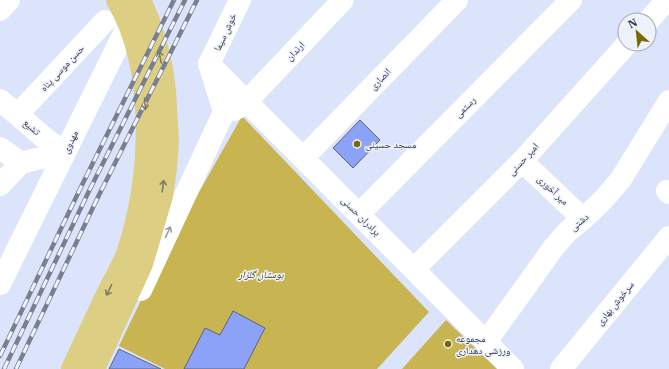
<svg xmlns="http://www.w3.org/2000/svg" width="669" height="369" viewBox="0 0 669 369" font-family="'IBM Plex Serif','Noto Naskh Arabic',serif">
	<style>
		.green { fill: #c8b552 }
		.building { fill: #8ba2f6; stroke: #5c647d }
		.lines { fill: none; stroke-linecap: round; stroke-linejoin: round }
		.minor { stroke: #fff; stroke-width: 22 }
		.major { stroke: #dcce82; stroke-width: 22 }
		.rail-casing { stroke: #7a7f8f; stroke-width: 4.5 }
		.rail { stroke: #eef2fd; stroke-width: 3; stroke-dasharray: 9; stroke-linecap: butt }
		.oneway { stroke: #807c5f }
		.oneway2 { stroke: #9a9ca1 }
		.poi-dot { fill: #796900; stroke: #eef2fd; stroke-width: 1.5 }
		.labels { text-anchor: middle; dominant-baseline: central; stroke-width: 3; stroke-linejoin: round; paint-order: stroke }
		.street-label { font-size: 10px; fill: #343843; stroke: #eef2fd }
		.poi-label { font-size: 10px; fill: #343843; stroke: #eef2fd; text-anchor: start }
		.park-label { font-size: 10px; font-style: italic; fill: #494116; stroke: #eef2fd }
	</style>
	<rect width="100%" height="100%" fill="#dce4fb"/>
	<g class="green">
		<path d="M242,116L429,312L377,369H165L119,346L159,263Z"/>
		<path d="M446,320L497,369H402Z"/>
	</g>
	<g class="building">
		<path d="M360,120L380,140L353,168L333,148Z"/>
		<path d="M233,311L265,328L244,369H184L205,328L220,335Z"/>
		<path d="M119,349L161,369H109Z"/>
	</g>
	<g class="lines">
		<g class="minor">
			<path d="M0,10L9,0"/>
			<path d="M649,20L665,2"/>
			<path d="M209,64L513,369"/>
			<path d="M209,64L240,0"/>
			<path d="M0,100L47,140L65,152"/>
			<path d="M234,110L243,105L343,0"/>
			<path d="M18,114L105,21"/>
			<path d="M0,148L21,163"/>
			<path d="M303,158L457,0"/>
			<path d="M522,161L583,219"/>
			<path d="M0,185L21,163L65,152"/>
			<path d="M667,191L669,193"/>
			<path d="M359,214L571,0"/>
			<path d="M414,269L522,161L627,44"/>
			<path d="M0,284L135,11"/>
			<path d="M141,290L224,112L210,67"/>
			<path d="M486,342L554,247L567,232L583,219L604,199L621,179L669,101"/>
			<path d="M561,369L669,237"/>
		</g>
		<g class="major">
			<path d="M72,369C84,343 96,318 108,292C114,280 122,267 127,254C152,179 158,70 117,0"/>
			<path d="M94,369L142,264L162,196L166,168L168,141L165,91L162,69L157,47L149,21L140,0"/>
		</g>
		<g class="rail-casing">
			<g id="rail">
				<path d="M0,356L81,187L174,0"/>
				<path d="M4,369L89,191L185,0"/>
				<path d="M16,369L99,195L197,0"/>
			</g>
		</g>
		<use href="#rail" class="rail"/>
	</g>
	<defs><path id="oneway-shaft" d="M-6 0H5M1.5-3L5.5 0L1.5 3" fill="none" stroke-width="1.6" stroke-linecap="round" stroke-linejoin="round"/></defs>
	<g class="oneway">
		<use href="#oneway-shaft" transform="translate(160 57) rotate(-102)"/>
		<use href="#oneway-shaft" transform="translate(145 104) rotate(86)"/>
		<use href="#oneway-shaft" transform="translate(163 186) rotate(-82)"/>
		<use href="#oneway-shaft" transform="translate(109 290) rotate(116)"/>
	</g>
	<use class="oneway2" href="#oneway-shaft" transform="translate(168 232) rotate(-65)"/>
	<g class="poi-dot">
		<circle cx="357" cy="144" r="4"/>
		<circle cx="448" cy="344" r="4"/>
	</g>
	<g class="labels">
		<g class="street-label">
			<text transform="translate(225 32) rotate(-65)">خوش سیما</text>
			<text transform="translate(295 51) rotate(-47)">ارندان</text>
			<text transform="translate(62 68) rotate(-47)">حسن موسی پناه</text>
			<text transform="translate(380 79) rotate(-46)">انصاری</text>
			<text transform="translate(465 107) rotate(-45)">رستمی</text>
			<text transform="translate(32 127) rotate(42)">تشیع</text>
			<text transform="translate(70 142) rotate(-64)">مهدوی</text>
			<text transform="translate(523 159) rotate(-47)">امیر حسنی</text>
			<text transform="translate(553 190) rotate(43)">میر آخوری</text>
			<text transform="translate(361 216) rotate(45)">برادران حسنی</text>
			<text transform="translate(579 222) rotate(-41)">دشتی</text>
			<text transform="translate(615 303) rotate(-51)">سرخوش بهاری</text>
		</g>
		<g class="poi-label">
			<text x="365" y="144">مسجد حسینی</text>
			<text x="456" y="338">مجموعه<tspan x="456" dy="12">ورزشی دهداری</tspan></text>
		</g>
		<g class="park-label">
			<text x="261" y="274">بوستان گلزار</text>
		</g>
	</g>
	<g transform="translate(637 32) rotate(333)"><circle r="19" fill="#eef2fd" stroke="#a4a8b3"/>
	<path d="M0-3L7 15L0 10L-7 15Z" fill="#796900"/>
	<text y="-6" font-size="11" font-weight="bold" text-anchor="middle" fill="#343843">N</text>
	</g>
</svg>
